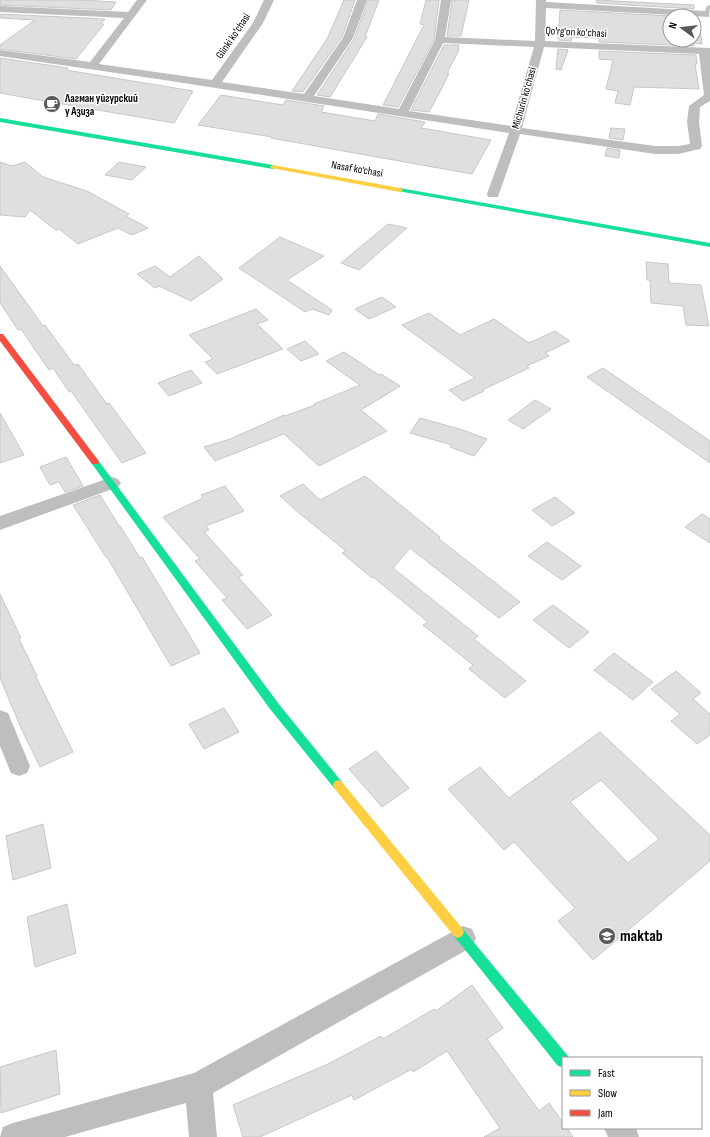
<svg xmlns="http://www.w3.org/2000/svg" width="710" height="1137" viewBox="0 0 710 1137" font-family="'Sofia Sans Condensed',sans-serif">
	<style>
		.building { fill: #dfdfdf; stroke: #c7c7c7; fill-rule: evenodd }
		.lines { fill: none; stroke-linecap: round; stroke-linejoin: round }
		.street { fill: #bebebe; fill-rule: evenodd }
		.fast { fill: #16e098; fill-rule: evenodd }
		.slow { fill: #ffcf43; fill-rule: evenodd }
		.jam { fill: #f24e42; fill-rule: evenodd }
		.labels { text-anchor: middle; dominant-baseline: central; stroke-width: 3; stroke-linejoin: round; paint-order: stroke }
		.far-street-label { font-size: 11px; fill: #000; stroke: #fff }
		.far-poi-label { font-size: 11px; font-weight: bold; fill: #000; stroke: #fff; text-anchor: start }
		.near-poi-label { font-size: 16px; font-weight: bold; fill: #000; stroke: #fff; text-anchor: start }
	</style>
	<rect width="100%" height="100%" fill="#fff"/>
	<g class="building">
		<path d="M0,0H81L116,2L111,10L0,5Z"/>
		<path d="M344,0H355L342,37L303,92L292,91L327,39Z"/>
		<path d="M368,0H379L365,37H367L330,97L317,95L354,39Z"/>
		<path d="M426,0H439L434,40L398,107L383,105L424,25L420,24Z"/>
		<path d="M452,0H469L461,36H447Z"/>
		<path d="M596,0L694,5V9L597,3Z"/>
		<path d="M560,10L670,16V40H694V18H698L702,44L694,43V46L599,42V38L572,37L571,41L558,40Z"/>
		<path d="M0,14L105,19L101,24H104L76,59L0,49V45L35,20L0,18Z"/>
		<path d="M444,45H459L458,52L447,73H449L443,86L429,112L411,110Z"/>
		<path d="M558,49L568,50L561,70L556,69Z"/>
		<path d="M599,51L696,55L697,64H695L699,89L634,87L630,105L615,103L618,91L606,89L613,60L599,59Z"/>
		<path d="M0,58L68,68L66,70L193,91L174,123L39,100L0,93Z"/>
		<path d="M221,95L283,105L286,100L324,106L321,112L375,121L378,114L425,122L421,128L491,140L472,174L271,138L272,137L198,125Z"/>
		<path d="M611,128L625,129L623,140L609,138Z"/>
		<path d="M607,148L620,150L619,158L605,156Z"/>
		<path d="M0,162L12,166L25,162L43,177L87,191L129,214L126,216L148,228L132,235L118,228L78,244L59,229L56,230L30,210L25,217L0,215Z"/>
		<path d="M119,162L146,167L132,180L105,175Z"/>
		<path d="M388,224L407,228L359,270L341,263Z"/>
		<path d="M280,237L324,256L287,280L332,310L329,315L312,309L305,312L239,268Z"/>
		<path d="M199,256L223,279L191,301L159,286L155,288L137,274L155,266L170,277Z"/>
		<path d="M646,262L668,264L669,283L701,285L709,326L686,325L683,306L651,303L650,280H647Z"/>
		<path d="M0,266L43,326L45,325L74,365L78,364L107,404L109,403L146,453L122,463L71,391L69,392L53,368L49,370L21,329L18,330L0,303Z"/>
		<path d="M382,297L396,307L369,319L355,309Z"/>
		<path d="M256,309L268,320L257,324L283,349L217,374L205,362L213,359L189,335Z"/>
		<path d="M429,313L460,335L494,319L529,343L555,331L570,341L545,353L549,356L527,366L529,368L482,390L484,391L463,401L449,390L475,378L402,325Z"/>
		<path d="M305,341L319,354L301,361L287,349Z"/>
		<path d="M344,352L379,375L381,374L400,386L361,410L387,431L319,466L284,434L215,461L204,447L230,439L284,415L285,416L315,405L314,404L360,385L326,361Z"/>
		<path d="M603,368L710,441V463L587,377Z"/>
		<path d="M191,370L202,383L169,396L158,383Z"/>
		<path d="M535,400L551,409L523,429L508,420Z"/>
		<path d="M0,413L24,455L0,463Z"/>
		<path d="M420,418L463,430L487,439L474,456L450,447L452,445L410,433Z"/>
		<path d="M66,457L83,486L65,492L59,482L50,485L40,467Z"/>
		<path d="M365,476L440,537L439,539L520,602L499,618L410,548L393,568L478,636L474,639L526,681L505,698L469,669L473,665L423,625L428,622L373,577L372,578L342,553L346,551L299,513L280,496L303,484L320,500Z"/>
		<path d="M225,486L244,511L206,526L209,530L204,532L243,575L238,577L272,615L247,629L222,600L227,598L195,561L200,559L163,517L203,498L201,495Z"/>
		<path d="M100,495L119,526H120L140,558L142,557L200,653L171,666L107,557H106L73,505Z"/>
		<path d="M555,497L575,513L552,526L532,510Z"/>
		<path d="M702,514L710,519V543L685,527Z"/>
		<path d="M547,542L581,566L562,580L528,556Z"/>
		<path d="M0,594L21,638L19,639L37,676L36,677L73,752L40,767L21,728L0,678Z"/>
		<path d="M553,605L589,632L569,648L533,620Z"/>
		<path d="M614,653L653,682L633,700L594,670Z"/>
		<path d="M676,671L701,693L693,699L710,714V735L697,744L671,721L680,714L651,689Z"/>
		<path d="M224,708L239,732L204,749L189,724Z"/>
		<path d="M600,732L710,835V861L593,960L558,921L575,908L514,842L504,850L448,789L480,767L509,798ZM601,780L659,839L628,863L570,802Z"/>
		<path d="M376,751L409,788L382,807L349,769Z"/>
		<path d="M43,824L51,868L13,880L6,836Z"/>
		<path d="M67,904L76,953L35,967L27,917Z"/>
		<path d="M472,985L503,1028L487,1039L539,1111L549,1103L563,1123V1128H567L573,1137H484L500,1128L447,1051L413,1072L412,1069L354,1100L352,1095L260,1137H243L233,1105L330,1063L381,1036L383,1039L434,1009L436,1011Z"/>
		<path d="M56,1050L60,1094L1,1113L0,1067Z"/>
	</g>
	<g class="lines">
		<g class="street">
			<path d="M137,0H147L99,64L212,80L253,23L264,0H274L263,23L222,82L304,94L343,38L357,0H367L353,38L314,96L399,109L435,40L441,0H451L445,37L535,41L536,0H546V2L705,11L707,6L710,5L709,17L546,8L545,41L710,48V101L700,107L699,122L702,146L700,149L678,154H655L520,134L499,194L498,197H488L487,194L509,133L164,80L0,56V50L90,62L124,18L0,12V6L128,12ZM443,43L534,47L511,126L409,111ZM544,47L699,54L704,95L689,106L687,122L690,144L678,146H655L522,128Z"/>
			<path d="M112,477L118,479L121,483L118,487L0,530V516Z"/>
			<path d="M0,710L8,713L30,766L27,773L19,776L11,773L0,746Z"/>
			<path d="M463,926L472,929L476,938L472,947L213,1093L217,1137H189L186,1103L65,1137H0L3,1127L13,1123L194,1073Z"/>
			<path d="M604,1128H636L639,1137H608Z"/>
		</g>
		<g class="fast">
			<path d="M0,118L273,165L276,167L273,169L0,122Z"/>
			<path d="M400,188L710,243V247L398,191V189Z"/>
			<path d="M95,459L98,460L278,703L342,782L343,785L342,788L338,790L334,788L270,709L92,464L91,462Z"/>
			<path d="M458,926L462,928L568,1056V1058H563V1067L558,1066L454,936L452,932L454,928Z"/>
		</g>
		<g class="slow">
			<path d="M273,165L400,188L403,190L400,192L271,168L270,167Z"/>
			<path d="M338,780L342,782L462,928L464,932L462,936L458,938L454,936L334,788L333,785L334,782Z"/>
		</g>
		<path class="jam" d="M0,334H3L98,460L99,462L98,464H92L0,341Z"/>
	</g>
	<defs>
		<g id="cafe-disc" transform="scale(0.9)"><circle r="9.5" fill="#595959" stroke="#fff"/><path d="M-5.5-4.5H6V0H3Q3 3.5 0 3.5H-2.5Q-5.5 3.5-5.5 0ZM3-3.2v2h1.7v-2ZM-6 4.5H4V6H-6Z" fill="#fff"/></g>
		<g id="school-disc" transform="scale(0.9)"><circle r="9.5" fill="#595959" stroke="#fff"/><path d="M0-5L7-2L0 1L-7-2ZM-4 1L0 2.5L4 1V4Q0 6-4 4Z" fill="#fff"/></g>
	</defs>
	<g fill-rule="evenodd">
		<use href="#cafe-disc" x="52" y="104"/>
		<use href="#school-disc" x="607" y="936"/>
	</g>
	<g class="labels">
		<g class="far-street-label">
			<text transform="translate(576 32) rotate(3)">Qo'rg'on ko'chasi</text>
			<text transform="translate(233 36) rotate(-56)">Glinki ko'chasi</text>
			<text transform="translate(524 98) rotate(-74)">Michurin ko'chasi</text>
			<text transform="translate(357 169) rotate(10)">Nasaf ko‘chasi</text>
		</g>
		<g class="far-poi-label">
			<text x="65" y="98">Лагман уйгурский<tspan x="65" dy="13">у Азиза</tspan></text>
		</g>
		<g class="near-poi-label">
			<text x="620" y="936">maktab</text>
		</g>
	</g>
	<rect x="562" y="1057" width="140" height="72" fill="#ffffff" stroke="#999999"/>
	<rect x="570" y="1070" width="20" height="6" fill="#16e098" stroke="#999999"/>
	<text x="598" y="1077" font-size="12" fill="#000000">Fast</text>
	<rect x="570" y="1090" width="20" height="6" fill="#ffcf43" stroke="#999999"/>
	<text x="598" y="1097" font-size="12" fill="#000000">Slow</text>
	<rect x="570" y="1110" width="20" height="6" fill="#f24e42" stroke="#999999"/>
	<text x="598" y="1117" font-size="12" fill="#000000">Jam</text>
	<g transform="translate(682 28) rotate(285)"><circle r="19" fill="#ffffff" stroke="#999999"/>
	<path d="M0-3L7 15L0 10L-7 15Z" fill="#595959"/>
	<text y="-6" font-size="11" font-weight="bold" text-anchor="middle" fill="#000000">N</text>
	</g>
</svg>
